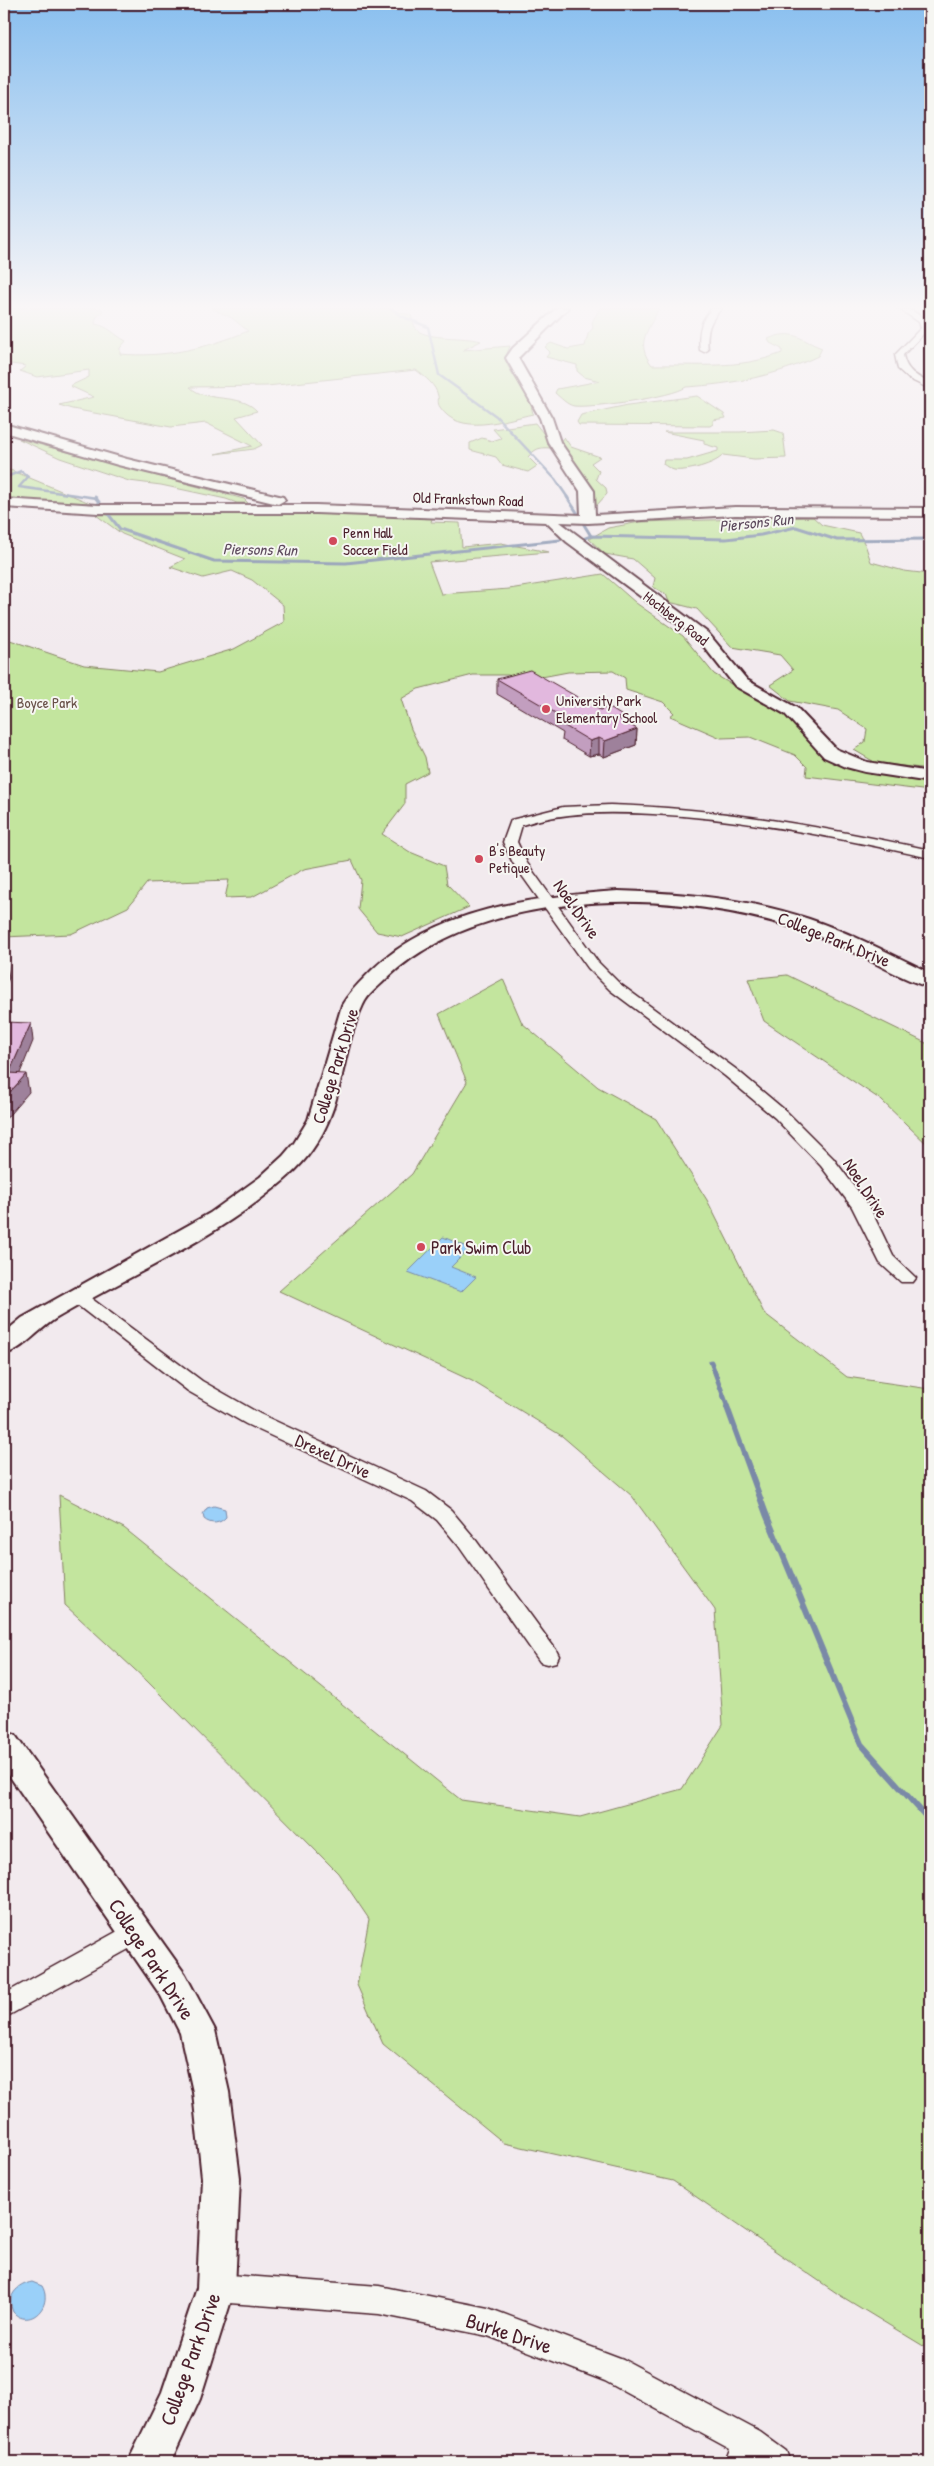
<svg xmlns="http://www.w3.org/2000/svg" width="934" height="2466" viewBox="0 0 934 2466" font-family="'Patrick Hand',sans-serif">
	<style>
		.green { fill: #c3e59e; stroke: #868264 }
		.water { fill: #9ad0f9; stroke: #7a89a7 }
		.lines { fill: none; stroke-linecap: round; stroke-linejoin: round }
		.stream-far3 { stroke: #7a89a7; stroke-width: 2.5 }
		.stream-far2 { stroke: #7a89a7; stroke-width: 3 }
		.stream-far1 { stroke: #7a89a7; stroke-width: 5 }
		.stream { stroke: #7a89a7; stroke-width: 6 }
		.street-casing { stroke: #4a1f2b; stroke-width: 3 }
		.secondary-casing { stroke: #4a1f2b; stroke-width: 4 }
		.street { fill: #f6f6f2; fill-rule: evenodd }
		.secondary { fill: #f6f6f2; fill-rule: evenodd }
		.wall { fill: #c29ebf; stroke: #4a1f2b }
		.shaded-wall { fill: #9e819b; stroke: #4a1f2b }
		.building { fill: #e2b8de; stroke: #4a1f2b }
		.poi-dot { fill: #d1495b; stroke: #f6f6f2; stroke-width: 2 }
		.labels { text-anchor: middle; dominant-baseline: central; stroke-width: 4; stroke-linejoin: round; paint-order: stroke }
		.far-street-label { font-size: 15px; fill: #4a1f2b; stroke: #f6f6f2 }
		.far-poi-label { font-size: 15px; fill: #4a1f2b; stroke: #f6f6f2; text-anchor: start }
		.far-park-label { font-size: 15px; fill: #685048; stroke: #f6f6f2 }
		.far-water-label { font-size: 16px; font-style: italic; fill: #5e4b5e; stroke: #f6f6f2 }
		.street-label { font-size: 18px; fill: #4a1f2b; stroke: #f6f6f2 }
		.poi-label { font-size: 18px; fill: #4a1f2b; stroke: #f6f6f2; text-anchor: start }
		.near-street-label { font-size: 21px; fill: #4a1f2b; stroke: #f6f6f2 }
	</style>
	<rect width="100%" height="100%" fill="#f2eaee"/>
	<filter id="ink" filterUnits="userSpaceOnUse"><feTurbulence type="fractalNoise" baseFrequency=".02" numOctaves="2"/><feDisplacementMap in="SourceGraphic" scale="10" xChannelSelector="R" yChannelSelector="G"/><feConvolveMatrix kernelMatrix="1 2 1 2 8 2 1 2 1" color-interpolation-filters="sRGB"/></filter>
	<g filter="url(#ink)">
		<g class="green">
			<path d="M4,308H101L103,311L96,318L95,324C109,326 114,335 126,341L120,348V354C164,358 208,348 248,331L232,318L211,308H384L411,315C413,320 414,327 417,330C428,340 464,336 481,341L463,350L510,346L505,359C512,379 530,393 533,414C504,420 459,437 440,407C437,403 439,400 438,396C436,385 425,377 416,370L267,386L190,387C207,404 240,392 257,411L236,417L262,445L254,449L215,454L252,446L206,423L171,427L72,409L59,405L94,397L70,386L89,377V370L37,377L20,371L26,366L4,363Z"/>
			<path d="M600,308H659C649,330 634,343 652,365C697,364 739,370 782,353V349L770,343L768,339C794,328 800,340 822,348L818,356C776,376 733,384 686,387C673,397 592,408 574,406C567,405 560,397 555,393L557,389L600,381L584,377L577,371V365L546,357L550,352L545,347L551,343L568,349L585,346L588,334L593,328L592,322Z"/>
			<path d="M697,396L724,414L726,418L713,420V424L710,426L579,425L577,422L581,415L628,405Z"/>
			<path d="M535,423L547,438L550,448C539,447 535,449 528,457L537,466L528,472L502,465L496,457L470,450V443L482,438L492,441L501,438L493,429Z"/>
			<path d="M774,430L783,433L786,458L754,459L723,455C716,464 686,472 674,470C670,469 666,466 663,464L664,460H687L718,451V448L704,444V440L664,432H740Z"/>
			<path d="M564,437L571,447L600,457L591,463L599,471L596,479L606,488L607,494L596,506L591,487L585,476L559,443Z"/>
			<path d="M19,439L244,499L248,503H237L226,499L161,485L129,481L60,458Z"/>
			<path d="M4,469L13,471L90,503L4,499Z"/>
			<path d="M193,510L315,511L433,516L431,522L460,523L462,547L501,543L549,552L429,562L441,594L509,589L603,574L636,603L683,636L714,674L785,716L822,757L852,770L930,781V791L806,776L807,767L795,755L750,737L721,738L670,716L674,713L663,702L626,690L625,678L613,671L568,672L531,679L507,675H473L418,689L401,699L411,729L425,757L428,772L405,784V804L382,834L410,852L444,866L447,884L469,907L402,937L377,932L358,909L361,880L352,860L304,869L252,897L225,898L229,880L147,883L128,907L71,934L4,937V638L84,665L158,672L234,649L284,622L283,605L252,580L232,571L203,578L170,567L185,559L122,534L96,515H187Z"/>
			<path d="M813,517L822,525L859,533L866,547L871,562L904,571L930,574V769L876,763L854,750L865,742L867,729L838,710L790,701L770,685L793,670L780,655L732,647L697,609L669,602L666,594L653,587L655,578L633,559L605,554L589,539L608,528L640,522Z"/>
			<path d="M787,975L930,1045V1147L881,1100L764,1021L748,979Z"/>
			<path d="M503,979L522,1023L598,1087L656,1119L707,1200L764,1313L847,1377L930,1389V2350L841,2296L673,2181L504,2143L383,2044L357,1985L369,1919L338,1873L147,1681L65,1605L59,1495L124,1528L461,1800L580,1817L682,1789L723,1725L715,1610L632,1496L562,1436L472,1381L279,1291L412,1174L467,1082L439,1014Z"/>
		</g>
		<g class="water">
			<path d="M443,1237L470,1248L451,1267L476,1277L461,1292L408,1272Z"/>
			<path d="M214,1506L225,1509L226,1517C220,1524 211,1525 204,1519L203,1514L207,1508Z"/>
			<path d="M32,2282L42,2286C54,2306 29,2330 13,2312C6,2296 17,2285 32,2282Z"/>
		</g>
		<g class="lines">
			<g class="stream-far3">
				<path d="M391,308L401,316L428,327L439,375L496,416L555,479L568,498"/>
				<path d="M4,478L21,471L28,477L19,487L97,498"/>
			</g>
			<g class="stream-far2">
				<path d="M95,497L120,529L214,561L346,563L560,540"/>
				<path d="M567,497L578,514"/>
				<path d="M583,523L591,536"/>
				<path d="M583,539L591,536L726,539L761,535L796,527L837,540L930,539"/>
			</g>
			<path class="stream-far1" d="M711,1362L728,1408"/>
			<path class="stream" d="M727,1407L766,1514L861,1744L930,1821"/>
			<g class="street-casing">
				<g id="street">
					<path d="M713,308H722C709,321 706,332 708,350L704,352L700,350C698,334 700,319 713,308Z"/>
					<path d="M898,308C912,308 924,316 929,328L903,355C906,371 916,376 930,383V389L909,379L898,369L895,355L921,328L919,322Z"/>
					<path d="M610,805C719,808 824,827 930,850V858C838,838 747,819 653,814C609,812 565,811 522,825L517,842L527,863L598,962L620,984L737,1070L787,1112L833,1158L869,1206L893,1256L916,1278L913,1282H901L880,1263L852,1207L821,1166L775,1118L725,1076L610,990L588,968L513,863L503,842L511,820L563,807Z"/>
					<path d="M78,1291L84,1293L202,1381L260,1414L426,1491L451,1510L472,1535L556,1650L559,1656L556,1662L548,1664L540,1662L458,1545L437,1520L412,1501L246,1424L188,1391L72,1301L69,1297L72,1293Z"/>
					<path d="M136,1921L145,1924L148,1932L145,1940L4,2018V1994Z"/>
					<path d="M216,2274L379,2286L488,2308L623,2359L760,2432L786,2451L790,2462H725L730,2449L605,2381L488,2336L379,2314L216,2302L206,2298L202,2288L206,2278Z"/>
				</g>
			</g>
			<g class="secondary-casing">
				<g id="secondary">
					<path d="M557,308H568L518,358L552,418L560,442L594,491L595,515L735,507L930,508V516L735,515L588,523L560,522L708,633L747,680L797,708L836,749L867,762L930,772V782L865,772L846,767L824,757L785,714L735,686L698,639L567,542L546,522L316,513H98L4,507V499L98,505H316L581,515L580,491L548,442L540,418L506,358L513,348Z"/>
					<path d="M4,424L127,459L283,497L285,500L278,504L118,465L4,432Z"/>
					<path d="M618,891C683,893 747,898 809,919C851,933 891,954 930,973V987C904,981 864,956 837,944C787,922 736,911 682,905C586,894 457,910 385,980C377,988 367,995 363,1005C340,1053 345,1105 312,1150C299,1169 280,1184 263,1197C199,1247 124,1278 55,1319C38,1330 23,1350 4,1354V1333L22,1318L210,1213L260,1177L283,1156L294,1143L308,1120L342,1005C350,991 361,981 372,970C437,908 533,897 618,891Z"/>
					<path d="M4,1732L15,1735L185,1974L215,2030L229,2092L240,2178L235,2288L200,2399L171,2462H128L162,2392L197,2288L202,2178L193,2092L180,2033L161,1996L4,1768Z"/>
				</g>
			</g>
			<use href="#street" class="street"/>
			<use href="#secondary" class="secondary"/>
		</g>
		<path class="wall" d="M497,679L624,717V722L637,729L636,745L604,757L599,754L589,756L562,740L563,733L497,694Z"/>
		<g class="shaded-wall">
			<path d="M624,717V732L618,718Z"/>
			<path d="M637,729L636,745L604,757L605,741Z"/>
			<path d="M599,738V754L589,756L590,741Z"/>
			<path d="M6,960L9,978L4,988V965Z"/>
			<path d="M31,1023L33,1041L14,1088L26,1074L29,1092L4,1121V1099L9,1073Z"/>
		</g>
		<g class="building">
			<path d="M530,670L600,710L608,707L624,717L618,718L637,729L605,741L599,738L590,741L563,725L571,722L497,679Z"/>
			<path d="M4,1022L31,1023L9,1073L26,1074L4,1099Z"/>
		</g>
	</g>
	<linearGradient id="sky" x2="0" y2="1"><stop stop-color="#89bfef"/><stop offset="0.47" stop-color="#f9f6f7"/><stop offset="1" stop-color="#f9f6f7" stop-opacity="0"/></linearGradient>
	<rect width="934" height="653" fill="url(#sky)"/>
	<g class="poi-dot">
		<circle cx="333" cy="541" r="5"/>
		<circle cx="546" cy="709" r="5"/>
		<circle cx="479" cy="859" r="5"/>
		<circle cx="421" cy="1247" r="5"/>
	</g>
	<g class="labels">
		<g class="far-street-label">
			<text transform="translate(468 499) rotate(2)">Old Frankstown Road</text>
			<text transform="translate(676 618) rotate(38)">Hochberg Road</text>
		</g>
		<g class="far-poi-label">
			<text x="343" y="532">Penn Hall<tspan x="343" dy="17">Soccer Field</tspan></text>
			<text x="556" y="700">University Park<tspan x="556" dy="17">Elementary School</tspan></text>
			<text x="489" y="850">B's Beauty<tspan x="489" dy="17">Petique</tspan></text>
		</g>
		<g class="far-park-label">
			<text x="47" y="702">Boyce Park</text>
		</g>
		<g class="far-water-label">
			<text transform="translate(756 522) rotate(-6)">Piersons Run</text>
			<text transform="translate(260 549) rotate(1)">Piersons Run</text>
		</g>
		<g class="street-label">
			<text transform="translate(577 909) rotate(55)">Noel Drive</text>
			<text transform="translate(834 939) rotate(22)">College Park Drive</text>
			<text transform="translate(335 1066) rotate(-73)">College Park Drive</text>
			<text transform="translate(866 1188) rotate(57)">Noel Drive</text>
			<text transform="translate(333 1456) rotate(25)">Drexel Drive</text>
		</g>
		<g class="poi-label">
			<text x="431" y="1247">Park Swim Club</text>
		</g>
		<g class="near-street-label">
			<text transform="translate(152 1959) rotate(57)">College Park Drive</text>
			<text transform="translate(509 2333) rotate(18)">Burke Drive</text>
			<text transform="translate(190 2359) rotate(-70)">College Park Drive</text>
		</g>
	</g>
	<rect width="934" height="2466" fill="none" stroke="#f6f6f2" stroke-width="20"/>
	<rect x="10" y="10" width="914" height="2446" fill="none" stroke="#4a1f2b" stroke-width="2" filter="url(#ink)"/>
</svg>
